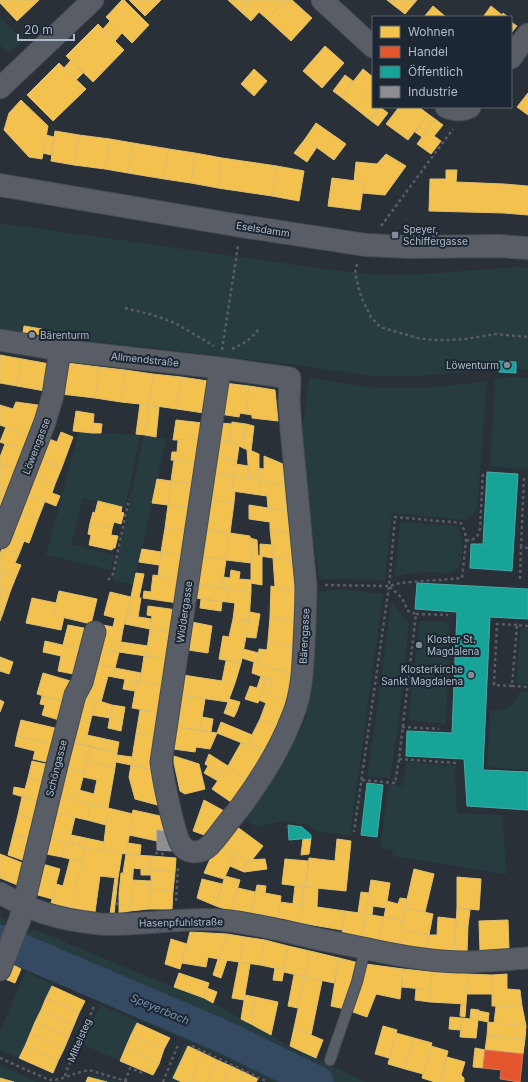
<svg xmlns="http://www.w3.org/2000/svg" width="528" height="1082" viewBox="0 0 528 1082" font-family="Inter,sans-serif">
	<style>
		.green { fill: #263c3e }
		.homes { fill: #f2c14e; stroke: #dfc073 }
		.shops { fill: #e4572e; stroke: #d5755c }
		.public { fill: #17a398; stroke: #46aaa7 }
		.industry { fill: #8d8d92; stroke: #989ba2 }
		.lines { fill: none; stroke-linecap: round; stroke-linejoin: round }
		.river { stroke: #344962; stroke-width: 33 }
		.service-casing { stroke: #474c53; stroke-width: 12 }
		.minor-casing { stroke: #474c53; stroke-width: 23 }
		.tertiary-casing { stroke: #474c53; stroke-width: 24 }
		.path { stroke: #575d63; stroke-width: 2.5; stroke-dasharray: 3 3; stroke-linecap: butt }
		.service { stroke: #595e66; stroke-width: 10 }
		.minor { stroke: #595e66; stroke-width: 21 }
		.tertiary { stroke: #595e66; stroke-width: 22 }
		.poi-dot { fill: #828b96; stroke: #1c2733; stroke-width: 1.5 }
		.labels { text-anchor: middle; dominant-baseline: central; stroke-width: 4; stroke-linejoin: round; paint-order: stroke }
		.street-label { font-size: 10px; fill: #b2bcc9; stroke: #1c2733 }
		.poi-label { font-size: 10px; fill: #b2bcc9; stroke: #1c2733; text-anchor: start }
		.water-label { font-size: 11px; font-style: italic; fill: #7995b2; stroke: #1c2733 }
	</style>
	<rect width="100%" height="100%" fill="#293038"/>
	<g class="green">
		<path d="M0,17L24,41L9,53L0,45Z"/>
		<path d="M0,223L325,269L378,275H402L437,273L515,267L528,268V370L516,368L499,362V369L420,376H370L305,366L76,339L40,337L42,329L25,326L23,334L0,329Z"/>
		<path d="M512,377L528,378V469L490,467L495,380Z"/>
		<path d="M309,378L377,388H429L487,381L477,511L465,520L392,513L385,580L319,579L300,448Z"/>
		<path d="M79,431L101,433L140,435L125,508L83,498L71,544L114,555L111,570L46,555Z"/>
		<path d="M144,435L166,439L134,585L113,580Z"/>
		<path d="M400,522L457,526C462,535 463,543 462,553C461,559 461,567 456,570C450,575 439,572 432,572C420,572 406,573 395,577Z"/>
		<path d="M340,589L383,594L350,836L317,831L308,825L284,821L256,827L246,820L299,735L305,719L309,700L318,592Z"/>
		<path d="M391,601L409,624L398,728L390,779L367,776L375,725Z"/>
		<path d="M420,621L450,622L446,724L408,720Z"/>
		<path d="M521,628H528V684L516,683Z"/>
		<path d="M520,692H528V770L487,767L490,711C505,712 514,706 520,692Z"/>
		<path d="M406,762L455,766L457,813L503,815L506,874L392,856L393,850L380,848L389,784L403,786Z"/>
		<path d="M0,916L4,918L6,925L0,940Z"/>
		<path d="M34,929L158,981L204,998L290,1046L366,1082H273L214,1053L15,964L27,933Z"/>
		<path d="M26,972L53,984L19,1058L0,1050V1031Z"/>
		<path d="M100,1005L138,1021L120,1061L82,1044Z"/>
		<path d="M184,1044L188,1046L173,1078L182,1082H169Z"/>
		<path d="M0,1065L37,1082H15L0,1078Z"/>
		<path d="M90,1075L97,1076L119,1082H107L88,1077Z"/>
	</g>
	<g class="homes">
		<path d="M0,0H39L17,21L0,3Z"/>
		<path d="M122,0H124L149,25L132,43L106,17Z"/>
		<path d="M129,0H161L145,16Z"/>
		<path d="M228,0H251L240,11Z"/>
		<path d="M251,0H285L267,19L259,12L251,21L240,11Z"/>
		<path d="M285,0H292L312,18L291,41L267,19Z"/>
		<path d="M387,0H395L392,4Z"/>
		<path d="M395,0H417L405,14L392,4Z"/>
		<path d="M433,6L446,17H424Z"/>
		<path d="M491,6L502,15L503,13L508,17H483Z"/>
		<path d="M110,21L122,33L115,41L103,29Z"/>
		<path d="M511,22L517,26L511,33Z"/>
		<path d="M98,24L124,50L93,82L66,56Z"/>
		<path d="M325,46L344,63L322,88L303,71Z"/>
		<path d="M71,60L83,73L76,80L64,68Z"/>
		<path d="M59,63L86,89L53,121L27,95Z"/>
		<path d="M254,69L267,81L254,96L241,84Z"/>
		<path d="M363,69L373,77V86L355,108L341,97Z"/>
		<path d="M345,75L353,81L341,97L333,91Z"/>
		<path d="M373,86V107H380L370,120L355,108Z"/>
		<path d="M528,93V115L517,107Z"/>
		<path d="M21,100L48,126L42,159L29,157L4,130L9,113Z"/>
		<path d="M380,107L388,113L378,126L370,120Z"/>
		<path d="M399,107H419L428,114L408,140L386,124Z"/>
		<path d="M428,114L435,119L422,137L415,132Z"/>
		<path d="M435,119L443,125L434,136L441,141L431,154L417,144Z"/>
		<path d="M316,123L346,144L334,160L305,139Z"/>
		<path d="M55,131L79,135L74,165L51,161Z"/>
		<path d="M46,135L54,137L51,155L43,153Z"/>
		<path d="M79,135L110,139L105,169L74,165Z"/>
		<path d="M110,139L133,143L128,173L105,169Z"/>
		<path d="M305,139L317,147L307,162L294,153Z"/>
		<path d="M133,143L169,149L164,179L128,173Z"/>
		<path d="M169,149L195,153L191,183L164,179Z"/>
		<path d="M195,153L222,158L218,188L191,183Z"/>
		<path d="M386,154L406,166L385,195L362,193L364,182L354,181L356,162L377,164Z"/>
		<path d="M222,158L277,166L272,196L218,188Z"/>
		<path d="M277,166L304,171L299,201L272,196Z"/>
		<path d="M446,170H457L456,182L504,184V213L429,211L430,179H446Z"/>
		<path d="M332,178L364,182L360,210L328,206Z"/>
		<path d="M504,184L528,186V215L504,213Z"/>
		<path d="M24,326L42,329L39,343L22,339Z"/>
		<path d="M0,355L22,359L17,386L0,383Z"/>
		<path d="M22,359L50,364L45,391L17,386Z"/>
		<path d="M68,363L99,367L95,398L61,394Z"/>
		<path d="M99,367L125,370L121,402L95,398Z"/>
		<path d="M125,370L153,374L149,405L121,402Z"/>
		<path d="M153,374L181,377L177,409L149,405Z"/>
		<path d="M181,377L208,381L204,413L177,409Z"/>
		<path d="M224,383L249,386L246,414L240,413L239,417L220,414Z"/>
		<path d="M249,386L275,390L278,421L252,418V415L246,414Z"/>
		<path d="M16,402L45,406L33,437L0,425V405L13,409Z"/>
		<path d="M140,404L149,405L145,435L136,434Z"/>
		<path d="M149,405L159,407L156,437L145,435Z"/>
		<path d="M76,411L94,414L92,433L73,431Z"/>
		<path d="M176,420L203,423L200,439L173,440Z"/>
		<path d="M232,422L246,424L243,448L230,441Z"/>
		<path d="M93,423L102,424L101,433H92Z"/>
		<path d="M220,423L232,424L230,441L217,439Z"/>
		<path d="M246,424L254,426L251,451L243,448Z"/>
		<path d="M6,427L33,437L27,452L0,442Z"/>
		<path d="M61,432L73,437L62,467L36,458L44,437L57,442Z"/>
		<path d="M200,439L197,463L171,460L172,452H177L178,440Z"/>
		<path d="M217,439L230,441L239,446L237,460L215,457Z"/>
		<path d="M5,444L27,452L19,471L0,463V457Z"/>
		<path d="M247,449L259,454V480L249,479Z"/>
		<path d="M264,456L283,464L285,487L259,480L258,468L264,469Z"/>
		<path d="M215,457L237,460L234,476L212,473Z"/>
		<path d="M36,458L62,467L55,484L30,475Z"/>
		<path d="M174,460L197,463L194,484L171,481Z"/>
		<path d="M0,463L19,471L11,492L0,487Z"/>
		<path d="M236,464L248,466L249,479L234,476Z"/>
		<path d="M212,473L234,476L232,491H235L234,503L209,500Z"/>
		<path d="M30,475L55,484L52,493L60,496L56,506L23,493Z"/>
		<path d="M234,476L259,480L260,495L232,491Z"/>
		<path d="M157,479L171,481L168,505L152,503Z"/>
		<path d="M259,480L285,487L287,511L268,508L267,496L260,495Z"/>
		<path d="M171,481L194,484L191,508L168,505Z"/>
		<path d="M0,487L11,492L0,520Z"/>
		<path d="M23,493L45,501L38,519L16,511Z"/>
		<path d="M209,500L234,503L230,533L205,529Z"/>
		<path d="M98,501L122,507L121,512L124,513L121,524L114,522L112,529L90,523L93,512L95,513Z"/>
		<path d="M168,505L191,508L188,531L165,528Z"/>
		<path d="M249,505L287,511L290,533L270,529V522L249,519Z"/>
		<path d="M16,511L38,519L29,543L7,535Z"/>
		<path d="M90,523L112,529L111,535L118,536L115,548H113L112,550L89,545L91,535L88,534Z"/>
		<path d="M165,528L188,531L184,555L161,552Z"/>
		<path d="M205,529L230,533L226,560L201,556Z"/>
		<path d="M270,529L290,533L293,561L273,558Z"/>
		<path d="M230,533L250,536L251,563L226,560Z"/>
		<path d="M7,535L24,541L19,554L2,548Z"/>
		<path d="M250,538L257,540L258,556L251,555Z"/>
		<path d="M260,544L272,545L273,558L260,556Z"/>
		<path d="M2,548L19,554L15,563L21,565L16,577L0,571V554Z"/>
		<path d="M142,549L161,552L159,565L139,562Z"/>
		<path d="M161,552L184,555L181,579L158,576Z"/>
		<path d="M251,555L262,556V585L251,583Z"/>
		<path d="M201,556L226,560L222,588L197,584Z"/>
		<path d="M273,558L293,561L295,591L275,587Z"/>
		<path d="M231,570L240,572L239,579L251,580V592L222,588L223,577L230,578Z"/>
		<path d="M0,571L16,577L10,592L0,588Z"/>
		<path d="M136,573L144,574L139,598L131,597Z"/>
		<path d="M153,575L181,579L178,603L143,598L144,591L151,592Z"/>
		<path d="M197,584L229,589L227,602L195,598Z"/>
		<path d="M271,586L295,591V621L270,617Z"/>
		<path d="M0,588L10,592L3,613L0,611Z"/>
		<path d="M229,589L251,592L249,621L233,619L235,603L227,602Z"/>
		<path d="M59,591L97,599L91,624L53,615Z"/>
		<path d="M110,592L131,597L123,629L113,627L115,618L104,615Z"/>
		<path d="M131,597L141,598L138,617L127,615Z"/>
		<path d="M32,598L56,603L53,615L64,617L61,630L26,623Z"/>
		<path d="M201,599L222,602L221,611L200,608Z"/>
		<path d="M148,606L177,610L174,632L150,629L152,616L147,615Z"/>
		<path d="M0,611L3,613L0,621Z"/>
		<path d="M250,612L260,614L256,638L246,637Z"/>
		<path d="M127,615L151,619L150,629L125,624Z"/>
		<path d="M270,617L295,621L294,648L268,641Z"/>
		<path d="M233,619L249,621L241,663L219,659L223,636L229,637Z"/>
		<path d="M192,622L212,626L208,653L188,650Z"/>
		<path d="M68,625L89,629L84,650L63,645Z"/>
		<path d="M103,625L123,629L119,652L97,648Z"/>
		<path d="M150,629L174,632L170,659L146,656Z"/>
		<path d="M45,641L84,650L78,675L58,671L61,656L43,652Z"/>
		<path d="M268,641L294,648L291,674L257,663L259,649L267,650Z"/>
		<path d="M121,642L148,646L146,656L119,652Z"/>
		<path d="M97,648L119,652L115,668L93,663Z"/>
		<path d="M243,649L259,653L257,663L242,658Z"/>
		<path d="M144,656L170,659L166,686L140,682Z"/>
		<path d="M0,657L13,662L9,674L0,671Z"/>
		<path d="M226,661L241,663L235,683L222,681Z"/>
		<path d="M254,662L272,668L271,680L252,673Z"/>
		<path d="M93,663L115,668L113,677L108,676L101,702L85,697Z"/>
		<path d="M115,668L141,673L140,682L113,677Z"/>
		<path d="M272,668L291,674L287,701L269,694Z"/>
		<path d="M43,673L74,682L68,703L37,694Z"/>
		<path d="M183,675L235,683L228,702L180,695Z"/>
		<path d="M261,676L265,678L263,691L258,703L245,699L250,686L257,688Z"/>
		<path d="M265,678L271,680L269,694L263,691Z"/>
		<path d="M125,679L137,681L135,691L123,689Z"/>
		<path d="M137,681L166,686L162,713L132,708Z"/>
		<path d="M263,691L287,701L278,726L260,719L266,703L259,700Z"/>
		<path d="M180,695L205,699L200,730L176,727Z"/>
		<path d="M42,696L68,703L63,721L42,715L45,705L40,704Z"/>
		<path d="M80,696L96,700L90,723L74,719Z"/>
		<path d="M229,699L240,702L237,711L226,708Z"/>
		<path d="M0,700L4,702L0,712Z"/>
		<path d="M96,700L112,705L110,718L92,715Z"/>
		<path d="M112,705L125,707L121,731L108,728Z"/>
		<path d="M226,708L237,711L234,717L224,713Z"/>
		<path d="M140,710L162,713L158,737L136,734Z"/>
		<path d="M202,717L213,719L211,732L200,730Z"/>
		<path d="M74,719L90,723L85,745L69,741Z"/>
		<path d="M260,719L278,726L266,752L247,745Z"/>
		<path d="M21,720L59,729L55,745L17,736Z"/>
		<path d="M221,722L252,735L247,745L217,733Z"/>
		<path d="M176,727L217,733L210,749L196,747L195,752L173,749Z"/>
		<path d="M136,734L158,737L153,770L131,765Z"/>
		<path d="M87,735L119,742L117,753L85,745Z"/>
		<path d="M17,736L55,745L51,763L33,759L35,751L15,746Z"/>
		<path d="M69,741L90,747L84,773L62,768Z"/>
		<path d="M241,743L266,752L248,781L228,766Z"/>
		<path d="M90,747L117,753L115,768L87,761Z"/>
		<path d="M209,754L228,766L222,775L205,764Z"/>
		<path d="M117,755L132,757L131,765L116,762Z"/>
		<path d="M174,756L199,764L205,789L185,794L180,791L174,763Z"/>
		<path d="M32,761L50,765L46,783L28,778Z"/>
		<path d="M87,761L115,768L108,808L77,801L79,790L94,794L97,780L83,777Z"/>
		<path d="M131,765L153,770L161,806L135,799L129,777Z"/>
		<path d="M208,766L222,775L218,781L204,773Z"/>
		<path d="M228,766L248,781L231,802L212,789Z"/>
		<path d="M62,768L84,773L77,801L55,795Z"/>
		<path d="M28,778L46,783L42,802L13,794L14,787L25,789Z"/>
		<path d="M55,795L91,804L87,820L51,812Z"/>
		<path d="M22,797L42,802L37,819L18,815Z"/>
		<path d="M204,800L224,811L210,837L193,831Z"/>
		<path d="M91,804L108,808L106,825L87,820Z"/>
		<path d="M108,808L133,814L126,854L103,851Z"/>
		<path d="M133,810L165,817L167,832L157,830V841L129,835Z"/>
		<path d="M51,812L75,817L69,843L45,837Z"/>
		<path d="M18,815L37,819L33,839L13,835Z"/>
		<path d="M236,826L263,846L252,860H247L219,847Z"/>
		<path d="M13,835L33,839L28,862L8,855Z"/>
		<path d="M71,835L81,837L79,846L69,843Z"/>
		<path d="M45,837L66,842L62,857L41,853Z"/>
		<path d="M81,837L104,842L103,851L85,848L79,846Z"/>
		<path d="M311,838L309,854L301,855L303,839Z"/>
		<path d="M337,839L351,841L346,891L306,887L309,858L335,861Z"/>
		<path d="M66,842L85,848L82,862L62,857Z"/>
		<path d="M128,843L141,845L140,855L126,854Z"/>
		<path d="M219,847L235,854L224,879L204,873L214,850Z"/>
		<path d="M85,848L122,853L118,878L100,876L95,912L70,908Z"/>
		<path d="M0,854L25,864L20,886L0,878Z"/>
		<path d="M126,854L134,855L133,874L123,873Z"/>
		<path d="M235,854L247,860L244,872L230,866Z"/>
		<path d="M134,855L151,856V870L133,868Z"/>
		<path d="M151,856L176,858L175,872L151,870Z"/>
		<path d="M70,859L82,862L70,908L51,903L56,884L63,886Z"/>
		<path d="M265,859L267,869L244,872L247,860Z"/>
		<path d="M285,859L308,861L306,887L282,884Z"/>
		<path d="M39,863L60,869L52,899L31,893Z"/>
		<path d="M141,869L151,870V875H141Z"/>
		<path d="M414,869L434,874L425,912L405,908Z"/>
		<path d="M151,870L175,872L173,891L151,889Z"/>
		<path d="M121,873L133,874L130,911L119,913V893Z"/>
		<path d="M225,876L240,880L231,911L216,906Z"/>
		<path d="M115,877L118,878L114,914H110Z"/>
		<path d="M457,877L481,879L479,910L457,908Z"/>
		<path d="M202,879L222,884L216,906L197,898Z"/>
		<path d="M132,880L151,881V885L132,883Z"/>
		<path d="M371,880L390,883L386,908L367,905Z"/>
		<path d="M132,883L151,885L149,909L130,911Z"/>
		<path d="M257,885L266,886L265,893L281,896L278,919L251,915Z"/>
		<path d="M295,885L303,887L302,905L293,904Z"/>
		<path d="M303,887L318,888L317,907L345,911L342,930L301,923Z"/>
		<path d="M238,888L255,892L251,915L231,911Z"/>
		<path d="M151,889L173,891L172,909H149Z"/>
		<path d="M361,892L369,893L366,914L358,913Z"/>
		<path d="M400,898L407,899L403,921L384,917L387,901L398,904Z"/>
		<path d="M280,902L302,905L301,923L278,919Z"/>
		<path d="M367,905L373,906L372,915L366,914Z"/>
		<path d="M405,908L433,914L429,935L401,929Z"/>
		<path d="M457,908L470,910L468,926H456Z"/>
		<path d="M345,911L366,914L362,937L342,934Z"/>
		<path d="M366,914L384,917L379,941L362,937Z"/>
		<path d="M384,917L403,921L398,945L379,941Z"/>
		<path d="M438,917L456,919L454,952L425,950L429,935H437Z"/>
		<path d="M508,920L509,949L480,952L479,921Z"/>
		<path d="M456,926H468L467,953L454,952Z"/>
		<path d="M401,929L429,935L425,950L398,945Z"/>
		<path d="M190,932L227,934L218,959L208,957L206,967L182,963Z"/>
		<path d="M227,934L245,937L239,962L218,959Z"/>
		<path d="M245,937L265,940L260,965L239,962Z"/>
		<path d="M171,939L187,944L180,969L165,964Z"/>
		<path d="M265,940L288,946L284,970L260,965Z"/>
		<path d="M288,946L310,951L305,977L284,972Z"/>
		<path d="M310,951L339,958L334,983L305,977Z"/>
		<path d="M339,958L359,963L345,1009L331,1006Z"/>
		<path d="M218,959L227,960L221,978L213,975Z"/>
		<path d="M239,962L250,964L244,1000L232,998Z"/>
		<path d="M12,964L21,969L15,983L5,979Z"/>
		<path d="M366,964L403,969L400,999L376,994L367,1017L350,1011Z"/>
		<path d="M275,968L284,970L282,981L273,980Z"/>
		<path d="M403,969L432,972L431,990L402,987Z"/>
		<path d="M432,972L468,974L466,1004L430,1002Z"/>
		<path d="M179,973L209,983L204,998L174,987Z"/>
		<path d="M468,974L492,975V994H466Z"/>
		<path d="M507,974V989L520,990L522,1006H492V975Z"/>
		<path d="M294,975L305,977L298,1008L288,1006Z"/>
		<path d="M305,977L322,981L311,1035L294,1028Z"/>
		<path d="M52,986L85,1001L79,1013L46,998Z"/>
		<path d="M207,988L217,992L213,1003L204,998Z"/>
		<path d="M416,989L431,990L430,1002L415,1000Z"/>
		<path d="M245,995L255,997L251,1024L241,1019Z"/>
		<path d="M255,997L278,1002L271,1035L251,1024Z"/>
		<path d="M46,998L79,1013L74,1025L41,1010Z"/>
		<path d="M461,1004H466L465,1017L460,1016Z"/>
		<path d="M496,1006H522L526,1026L494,1023Z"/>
		<path d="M471,1009L479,1010L478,1020L470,1019Z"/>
		<path d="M41,1010L74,1025L69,1037L35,1022Z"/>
		<path d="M479,1011L489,1013L488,1022L478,1020Z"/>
		<path d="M450,1017L462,1018L460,1030L449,1029Z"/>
		<path d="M462,1018L478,1020L476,1038L460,1037Z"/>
		<path d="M35,1022L69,1037L64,1049L30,1034Z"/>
		<path d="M488,1022L526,1026L525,1039L487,1036Z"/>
		<path d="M137,1023L170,1038L164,1049L131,1035Z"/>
		<path d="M383,1026L397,1030L389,1058L375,1054Z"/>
		<path d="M294,1028L323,1040L316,1058L290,1046Z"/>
		<path d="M396,1033L414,1038L405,1069L388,1064Z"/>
		<path d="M30,1034L64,1049L58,1061L25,1046Z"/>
		<path d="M131,1035L164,1049L159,1064L125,1049Z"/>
		<path d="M487,1036L525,1039L523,1054L485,1050Z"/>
		<path d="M414,1038L432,1043L423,1074L405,1069Z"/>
		<path d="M25,1046L58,1061L53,1073L19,1058Z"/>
		<path d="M188,1046L203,1053L190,1082H182L173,1078Z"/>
		<path d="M431,1046L448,1051L440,1082H435L422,1078Z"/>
		<path d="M475,1048L485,1050L483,1068L473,1067Z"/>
		<path d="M125,1049L159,1064L153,1075L120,1061Z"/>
		<path d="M203,1053L217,1060L207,1082H190Z"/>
		<path d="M447,1057L465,1062L461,1075L464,1078V1082H440Z"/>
		<path d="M217,1060L231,1066L223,1082H207Z"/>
		<path d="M231,1066L244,1072L239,1082H223Z"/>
		<path d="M244,1072L258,1079L256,1082H239Z"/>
		<path d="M88,1077L107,1082H86Z"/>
		<path d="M0,1078L14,1082H0Z"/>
	</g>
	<path class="shops" d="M485,1050L523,1054L520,1082L500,1079L501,1070L483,1068Z"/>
	<g class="public">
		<path d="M499,361L516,362V373L499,372Z"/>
		<path d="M487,472L518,474L512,571L470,568L471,544H483Z"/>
		<path d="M417,583L528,589V619L490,617L483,770L528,772V810L467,806L464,759L406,756L407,731L452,733L457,612L415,609Z"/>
		<path d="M367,783L383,785L377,837L361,835Z"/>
		<path d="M288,825L302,827L311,835V838L289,840Z"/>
	</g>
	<path class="industry" d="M157,830L167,832L173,851L157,850Z"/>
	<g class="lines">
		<path class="river" d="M0,941L220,1035L317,1082"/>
		<g class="service-casing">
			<path id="service" d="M330,1060L357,982L365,949"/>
		</g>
		<g class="minor-casing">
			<g id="minor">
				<path d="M322,0L373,47"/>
				<path d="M511,58L528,34"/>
				<path d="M0,88L93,0"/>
				<path d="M446,107C456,111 461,111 470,107"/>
				<path d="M0,340L60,350L220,368L290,378L289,401L291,429L306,586C306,605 305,624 304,643C303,667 302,693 293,715C282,745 261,779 242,805C236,813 229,821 223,829C219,834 211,846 205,849C198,853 189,853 183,847C174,838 163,777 161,762L220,368"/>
				<path d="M0,538L45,422L53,395L60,350"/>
				<path d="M0,893C14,901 29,908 44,913C62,919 82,922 100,924C143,926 187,916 230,921C247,923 264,927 280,930C308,937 336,943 363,948C394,955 427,961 459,962C482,962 505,960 528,958"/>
				<path d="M0,970L20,919L58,761L75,695L82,682L95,632"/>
			</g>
		</g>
		<g class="tertiary-casing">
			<path id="tertiary" d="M0,185L241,226L366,245L410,247L498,246L528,248"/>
		</g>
		<g class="path">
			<path d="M381,226L453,129"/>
			<path d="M357,264L355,273L361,297L371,317L380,327L418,338L433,340H450L466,339L496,334L528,337"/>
			<path d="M125,308L153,315L175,323L214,346"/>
			<path d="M232,349C245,343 250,340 259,329"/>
			<path d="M222,350L238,246"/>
			<path d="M466,541C475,539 478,538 480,528L483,471"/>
			<path d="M521,547L524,478"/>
			<path d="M520,579L521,547L528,548"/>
			<path d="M108,580L113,574L129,499"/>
			<path d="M325,585L389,586L400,583L462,578L466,541L465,532L461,523L395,517L389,586L354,832"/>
			<path d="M416,614L448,615"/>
			<path d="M528,626L517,625L512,686L528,687"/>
			<path d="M512,686L494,685L497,624L517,625"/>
			<path d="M402,727L439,729"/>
			<path d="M399,759L457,763"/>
			<path d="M362,780L395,783L399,759L416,614L408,611L402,598L389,586"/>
			<path d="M155,853L164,854"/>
			<path d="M176,901L178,868"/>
			<path d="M117,905V898"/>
			<path d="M192,1046L268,1082"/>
			<path d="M0,1058L49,1080L60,1079L77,1073L89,1070L129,1082"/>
			<path d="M65,1076L66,1072L95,1004"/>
			<path d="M125,1081L130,1068L145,1074"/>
			<path d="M163,1082L178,1045"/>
		</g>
		<use href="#service" class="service"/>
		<use href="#minor" class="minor"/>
		<use href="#tertiary" class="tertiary"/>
	</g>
	<g class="poi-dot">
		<rect x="391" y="231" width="8" height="8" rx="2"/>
		<circle cx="32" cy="335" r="4"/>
		<circle cx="507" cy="365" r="4"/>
		<circle cx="419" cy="645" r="4"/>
		<circle cx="471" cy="675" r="4"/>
	</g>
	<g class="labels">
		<g class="street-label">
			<text transform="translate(263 229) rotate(9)">Eselsdamm</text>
			<text transform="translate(145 359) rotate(6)">Allmendstraße</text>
			<text transform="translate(36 446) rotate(-69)">Löwengasse</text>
			<text transform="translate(184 612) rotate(-82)">Widdergasse</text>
			<text transform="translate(304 636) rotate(-87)">Bärengasse</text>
			<text transform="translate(56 768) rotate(-76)">Schöngasse</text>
			<text transform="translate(181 922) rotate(-1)">Hasenpfuhlstraße</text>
			<text transform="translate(79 1040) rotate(-67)">Mittelsteg</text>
		</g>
		<g class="poi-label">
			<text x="403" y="229">Speyer,<tspan x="403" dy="12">Schiffergasse</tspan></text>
			<text x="40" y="335">Bärenturm</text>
			<text x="499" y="365" text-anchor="end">Löwenturm</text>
			<text x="427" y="639">Kloster St.<tspan x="427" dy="12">Magdalena</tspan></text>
			<text x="463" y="669" text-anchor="end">Klosterkirche<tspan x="463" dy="12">Sankt Magdalena</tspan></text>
		</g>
		<g class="water-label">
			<text transform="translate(160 1009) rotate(23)">Speyerbach</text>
		</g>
	</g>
	<rect x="372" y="16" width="140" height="92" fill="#1c2733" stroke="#58636f"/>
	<rect x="380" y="26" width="20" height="12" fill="#f2c14e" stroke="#58636f"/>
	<text x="408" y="36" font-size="12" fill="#b2bcc9">Wohnen</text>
	<rect x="380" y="46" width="20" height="12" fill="#e4572e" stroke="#58636f"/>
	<text x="408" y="56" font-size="12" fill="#b2bcc9">Handel</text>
	<rect x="380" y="66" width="20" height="12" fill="#17a398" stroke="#58636f"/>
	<text x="408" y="76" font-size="12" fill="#b2bcc9">Öffentlich</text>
	<rect x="380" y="86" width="20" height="12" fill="#8d8d92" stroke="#58636f"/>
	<text x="408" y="96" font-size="12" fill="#b2bcc9">Industrie</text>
	<path d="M18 34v6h56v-6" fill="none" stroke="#b2bcc9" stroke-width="2"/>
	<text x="24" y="34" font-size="12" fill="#b2bcc9" stroke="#1c2733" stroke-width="3" paint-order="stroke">20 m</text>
</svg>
